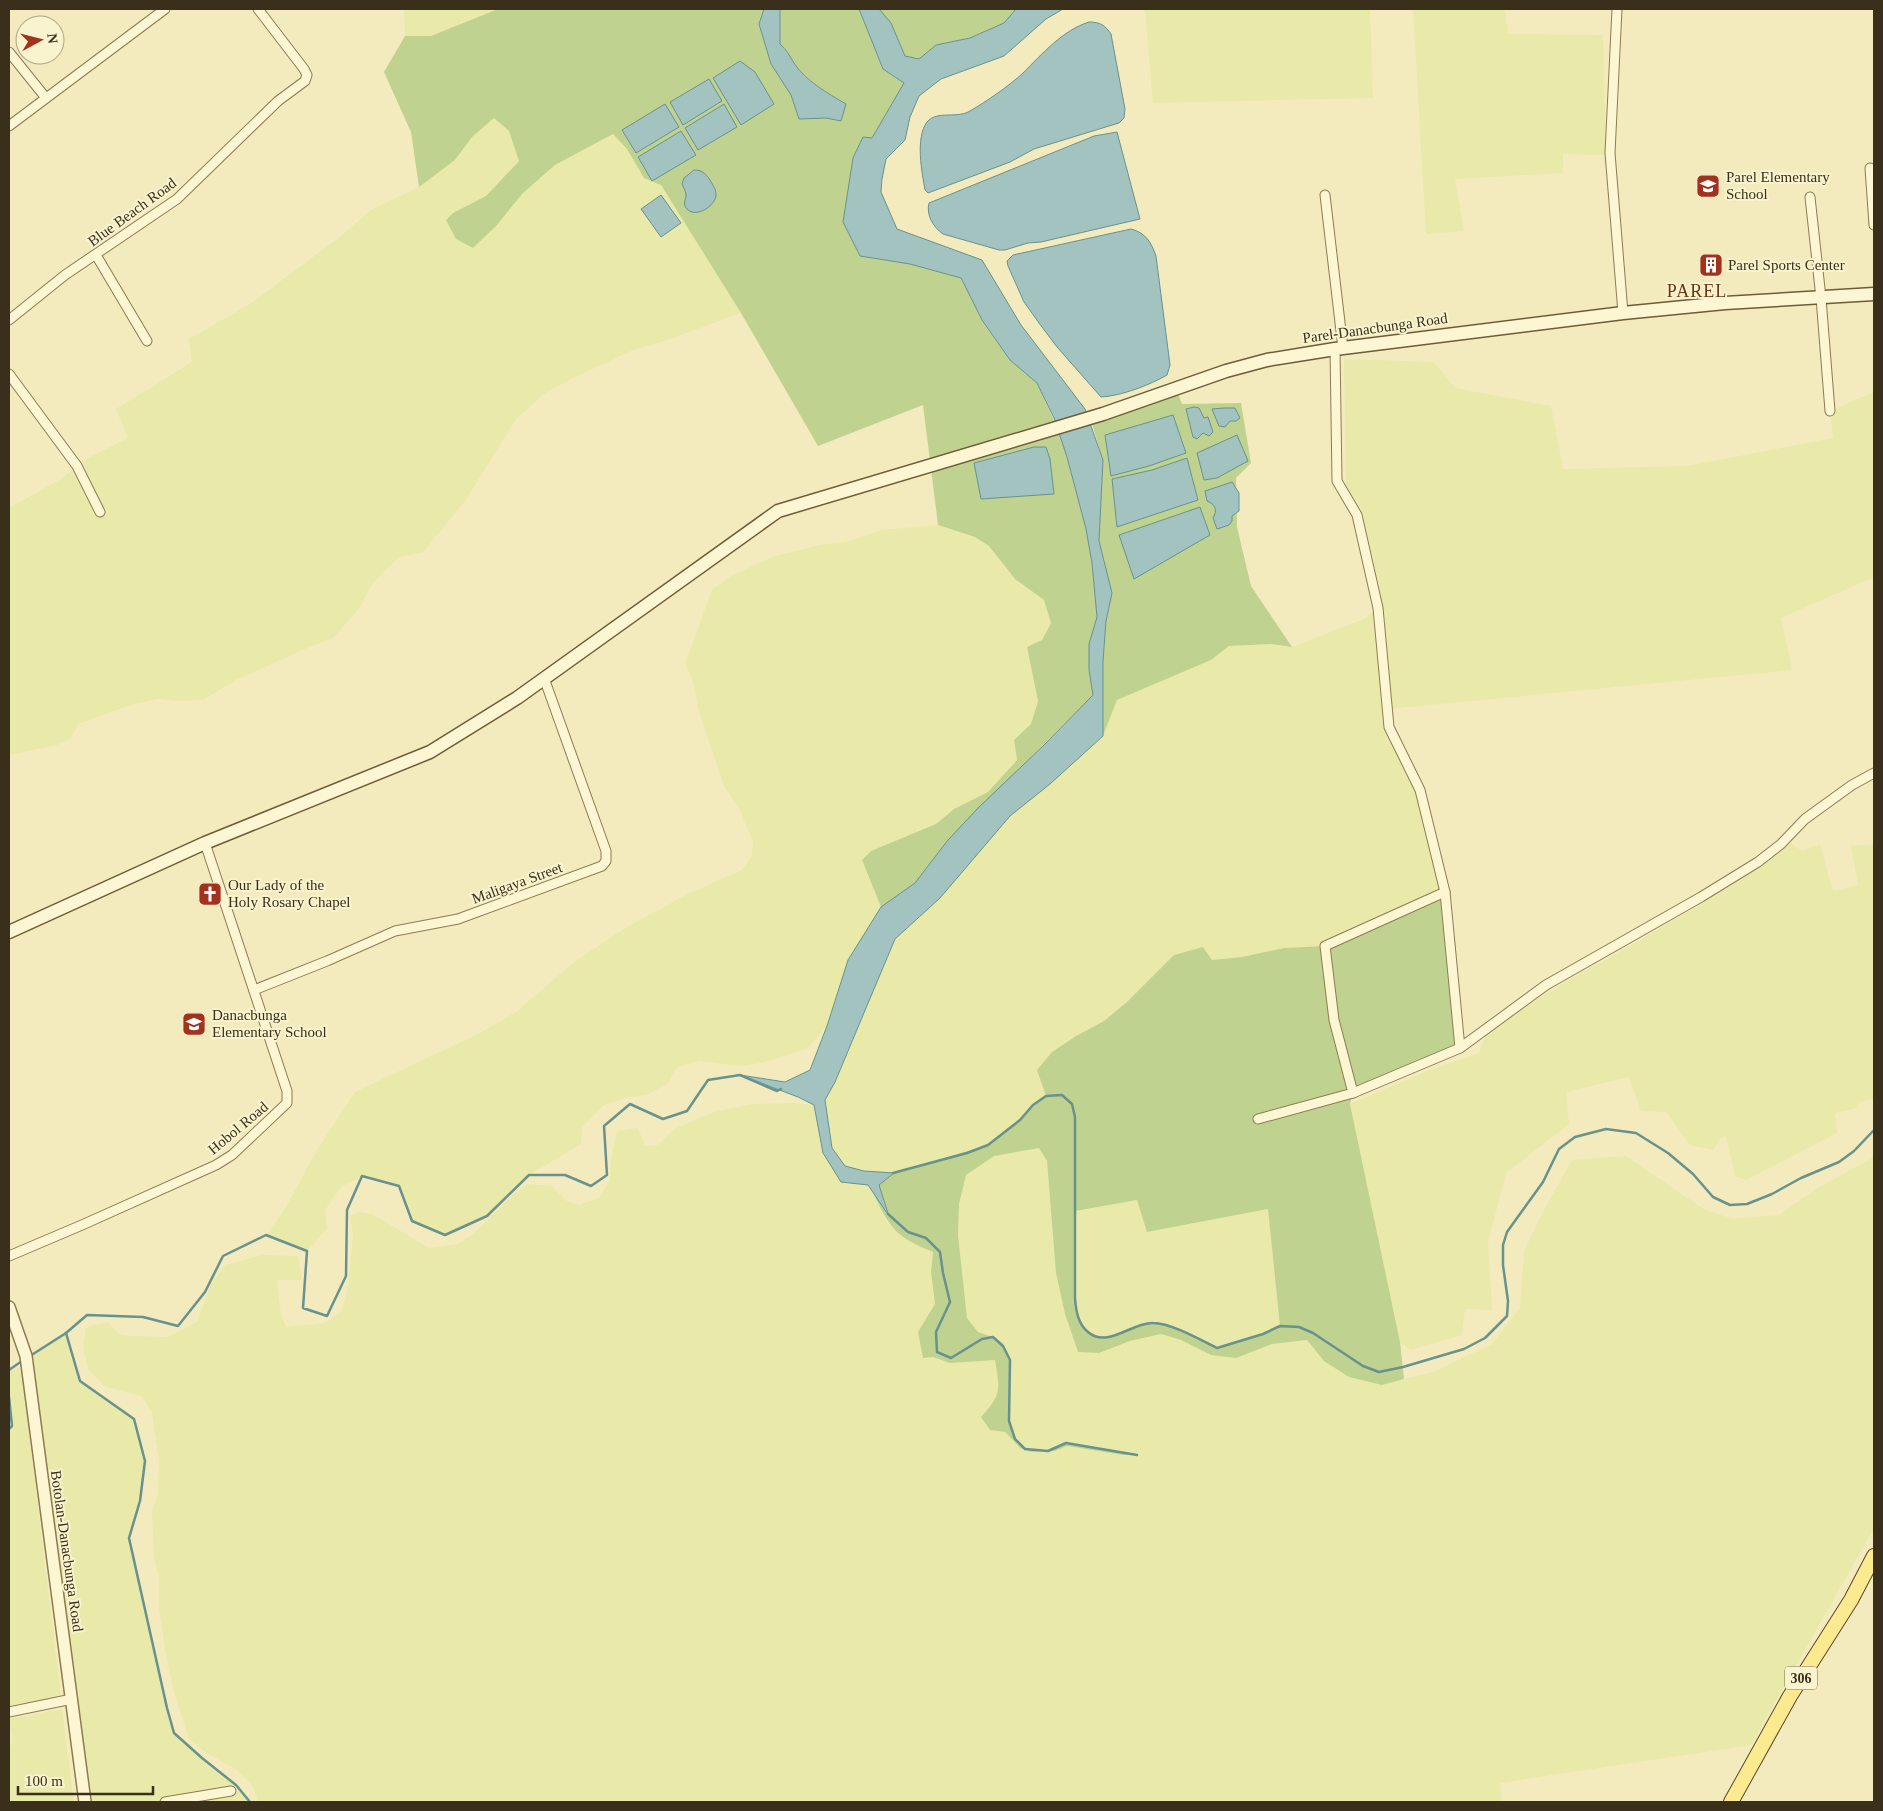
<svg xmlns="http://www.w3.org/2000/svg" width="1883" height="1811" font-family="Georgia,serif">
	<rect width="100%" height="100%" fill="#f3ebbd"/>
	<g fill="#e9e9aa" fill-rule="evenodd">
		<path d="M405,9H498L431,36H405L404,10Z"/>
		<path d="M1145,9H1370L1373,98L1153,103Z"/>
		<path d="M1413,9H1505L1508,34L1603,35L1606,155L1563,154V173L1455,179L1464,231L1426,234Z"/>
		<path d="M494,118L509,131L520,160L486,196L453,213L497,225L522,194L555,165L613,133L627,149L644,178L661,184L741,313L664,341L631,351L569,380L544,394L516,419L465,501L423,552L399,557L382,573L371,586L359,609L333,638L307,648L236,680L203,700L178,701L158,699L133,704L78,724L71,738L57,745L9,755V508L61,479L86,459L128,438L116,409L192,362L189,339L250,304L341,236L371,210L419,187L455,160L472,137Z"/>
		<path d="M1344,359L1434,362L1455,388L1551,406L1563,469L1687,466L1833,438L1830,411L1874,392V577L1781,618L1792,670L1388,709L1389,727L1420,790L1445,892L1325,946L1284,948L1242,957L1211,960L1203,947L1127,1002L1104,1021L1076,1036L1052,1052L1037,1070L1046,1096L1033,1105L1020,1120L988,1145L967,1153L894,1173L864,1171L845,1166L832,1148L825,1100L835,1082L895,939L940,898L1010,816L1050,784L1103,736L1117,700L1211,660L1229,646L1271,644L1292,647L1364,619L1378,608L1384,630L1380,588L1362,510L1346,485Z"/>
		<path d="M938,525L975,537L989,546L1015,579L1044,600L1051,622L1042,640L1027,647L1038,701L1031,724L1014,740L1017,759L988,792L954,809L936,824L900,839L862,860L881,907L848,960L827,1026L807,1049L761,1063L739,1066L700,1061L677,1067L668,1083L647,1095L625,1098L604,1105L582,1127L581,1144L529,1175L487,1216L445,1235L412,1221L399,1186L362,1176L341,1187L325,1210L327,1229L307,1251L266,1235L286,1207L317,1150L355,1092L478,1034L516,1012L574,962L625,928L686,895L742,870L752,856L753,842L739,808L724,786L699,712L693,681L685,664L712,590L731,576L772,557L820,545L850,541L881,530Z"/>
		<path d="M1791,843L1802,851L1820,844L1833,891L1858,885L1851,846L1874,844V1099L1860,1101L1858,1108L1835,1113L1837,1133L1746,1180L1735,1176L1726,1136L1721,1137L1713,1150L1690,1145L1666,1112L1641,1111L1629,1077L1566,1092L1569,1124L1506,1173L1488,1242L1492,1310L1465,1309L1462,1335L1410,1350L1400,1342L1350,1104L1429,1070L1479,1053L1486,1034L1560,985L1632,945L1734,884Z"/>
		<path d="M795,1103L814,1105L823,1153L841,1182L868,1184L886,1221L899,1235L914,1244L933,1252L931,1272L935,1304L933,1357L950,1363L995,1359L1000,1385L990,1430L1005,1432L1020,1448L1031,1452L1047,1451L1025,1449L1015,1439L1009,1421V1392L993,1337L978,1332L967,1318L961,1275L958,1235L959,1204L966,1174L994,1156L1039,1147L1047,1161L1056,1273L1065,1314L1078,1352L1099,1353L1130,1341L1161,1334L1236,1358L1272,1344L1307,1340L1324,1361L1381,1385L1433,1372L1492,1344L1520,1308L1524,1251L1540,1217L1572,1160L1626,1156L1705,1210L1733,1219L1779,1215L1816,1189L1874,1157V1528L1751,1745L1500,1783L1502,1802H258L253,1786L236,1769L208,1754L189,1739L173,1689L165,1649L159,1609V1578L154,1556L152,1512L158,1493L159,1462L152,1412L141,1396L106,1387L88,1369L83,1347L86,1327L108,1322L119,1334L131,1336L168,1337L197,1322L211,1284L225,1265L263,1255L298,1256L302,1280H277L281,1315L286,1327L325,1323L341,1312L347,1292L353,1237L350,1216L359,1212L372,1214L429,1248L458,1244L474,1233L511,1196L527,1184L552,1186L565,1200L579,1205L599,1198L610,1180L611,1161L617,1131L638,1128L645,1146L658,1145L674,1129L714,1112L752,1104ZM1066,1443L1133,1454L1123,1455L1077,1447L1067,1446L1055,1451L1048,1450Z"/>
		<path d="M1137,1200L1148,1232L1268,1209L1280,1326L1263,1334L1217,1348L1186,1333L1155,1323L1143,1324L1110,1337H1094L1083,1328L1076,1311L1075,1301V1211Z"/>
		<path d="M66,1333L80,1381L134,1419L145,1461L140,1501L129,1538L167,1708L175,1733L202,1758L236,1785L231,1791L165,1802H92L30,1356Z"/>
		<path d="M21,1367L61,1697L9,1705V1371Z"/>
		<path d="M62,1709L74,1802H9V1749L13,1741L9,1719Z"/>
		<path d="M240,1790L250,1802H192L231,1795Z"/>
	</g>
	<g fill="#c0d290" fill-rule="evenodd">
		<path d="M498,9H764L759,24L771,64L791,95L799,119L826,118L841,121L845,104C827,93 807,81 794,63C789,56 788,50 780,44L779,11L780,9H859L883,69L904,83L872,138L860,256L910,264L962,278L982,320L1010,360L1037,383L1057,427L1067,457L1086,529L1092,563L1097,617L1089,644V670L1093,695L948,840L915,883L881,907L862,860L871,851L936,824L954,809L988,792L1017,760L1014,740L1031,724L1038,701L1027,647L1042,640L1051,623L1044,600L1015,579L989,546L975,537L938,525L923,405L818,446L741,313L661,185L644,178L627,149L613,134L555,165L522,194L497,225L473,248L456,239L446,220L453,213L486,196L519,161L509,131L494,118L472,137L455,160L419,187L411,132L384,72L405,36H431Z"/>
		<path d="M879,9H1016L1004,23L970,38L936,45L919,59L905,56L891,24Z"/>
		<path d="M1176,388L1182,404L1241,403L1251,463L1236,478L1237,527L1251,586L1292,647L1271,644L1229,646L1211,660L1117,700L1103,736V661L1106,621L1112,593L1099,541L1103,460L1090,417Z"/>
		<path d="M1445,892L1460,1048L1353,1093L1350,1104L1400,1342L1404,1379L1382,1385L1349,1377L1324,1361L1307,1340L1272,1344L1236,1358L1211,1355L1181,1340L1161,1334L1130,1341L1099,1353L1078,1352L1065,1314L1056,1273L1047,1161L1039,1148L994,1156L966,1175L959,1204L958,1235L967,1318L978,1332L993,1337L1003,1346L1010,1360L1009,1421L1015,1439L1025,1449L1048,1451L1066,1443L1137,1455H1123L1067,1446L1055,1451L1031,1452L1020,1448L1005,1432L990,1430L981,1417C1002,1394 1000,1390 995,1360L950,1363L933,1357L923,1358L918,1332L935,1304L931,1272L933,1252C896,1237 890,1229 873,1193L889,1214L879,1185L894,1173L988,1145L1020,1120L1033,1105L1046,1096L1037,1070L1052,1052L1076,1036L1104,1021L1127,1002L1174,955L1203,947L1212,960L1242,957L1284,948L1325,946ZM1137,1200L1147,1232L1268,1209L1280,1326L1263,1334L1217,1348C1201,1340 1171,1323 1153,1323C1132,1322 1108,1349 1088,1332C1078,1324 1076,1311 1075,1298V1211Z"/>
	</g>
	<g fill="#a2c3bf" stroke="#68928e">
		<path d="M764,9H780V44C787,50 789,55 794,63C806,81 827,93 846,104L841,121L826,118L799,119L791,95L771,64L759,24Z"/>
		<path d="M859,9H879L891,23L905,56L919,59L936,45L970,38L1004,23L1016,9H1063L1046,19L1004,56L941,79L919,96L910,117L905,140L886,159L882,179L881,192L897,229L982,260L1021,325L1085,409L1103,460L1099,541L1112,593L1106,621L1103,661V736L1050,784L1010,816L940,898L895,939L835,1082L825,1100L832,1148L845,1166L864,1171L894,1173L879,1185L889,1216L868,1185L841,1182L823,1153L814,1105L798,1097L740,1075L785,1082L810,1070L827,1026L848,960L881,907L915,883L948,840L978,808L1044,745L1093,695L1089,670V644L1097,617L1092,563L1086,529L1067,457L1054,418L1037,383L1010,360L982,320L961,278L910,264L860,256L843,222L853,158L863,137L872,138L904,83L883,69Z"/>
		<path d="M1089,22C1100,22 1105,25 1111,34L1125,109L1124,118L1119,123L1109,126L1034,149L1010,162L928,193L925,190C922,173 915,138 927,122C937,110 957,119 970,111C987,101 1009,86 1023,73C1042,54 1063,30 1089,22Z"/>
		<path d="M740,61L755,72L774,104L741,125L713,78Z"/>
		<path d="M709,79L722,101L683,125L670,102Z"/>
		<path d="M665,104L679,127L636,153L622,130Z"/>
		<path d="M724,104L737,127L698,150L685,128Z"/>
		<path d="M681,131L696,155L652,181L638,157Z"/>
		<path d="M1117,132L1140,219L1041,242L1028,243L1005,250H999L943,234C933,227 926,215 929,203L1094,136Z"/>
		<path d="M694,170C702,170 705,173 710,180C712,184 716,189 716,194C717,205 696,219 687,209C682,204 686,200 686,195C686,191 683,187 682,184L684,178Z"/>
		<path d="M661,195L681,223L661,237L641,209Z"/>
		<path d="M1131,229C1146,233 1151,242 1156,256L1170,365L1167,375C1150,385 1121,396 1101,397L1057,347L1039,323L1024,302L1008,266L1007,261L1013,255Z"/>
		<path d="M1194,407L1199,408L1204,418L1208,417L1213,432L1209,436L1203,433L1197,439L1193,437L1186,409Z"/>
		<path d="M1224,408H1235L1240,418L1236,421H1230L1225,427L1219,426L1212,409Z"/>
		<path d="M1173,415L1186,453L1149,466L1111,476L1105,435Z"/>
		<path d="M1237,435L1248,461L1217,478L1204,480L1197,453Z"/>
		<path d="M1034,447H1046L1050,459L1054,494L981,499L974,463Z"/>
		<path d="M1187,458L1198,500L1117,527L1112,479L1152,470Z"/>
		<path d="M1232,482L1239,493V511L1232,516V521L1229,525L1217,529L1213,518C1218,510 1215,504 1207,501L1205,491Z"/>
		<path d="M1200,507L1210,535L1134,579L1119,535Z"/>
	</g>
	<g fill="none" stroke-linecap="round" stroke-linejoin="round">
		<g stroke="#68928e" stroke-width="2.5">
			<path d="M893,1173L967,1153L988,1145L1020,1120L1033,1105L1046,1096L1062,1095L1072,1104L1075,1117V1298C1076,1311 1078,1324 1088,1332C1108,1349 1132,1322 1153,1323C1171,1323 1201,1340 1217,1348L1263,1334L1280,1326L1299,1327L1313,1333L1363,1366L1379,1372L1403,1367L1464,1349L1485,1338L1507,1316L1508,1301L1503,1265V1245L1507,1232L1543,1182L1559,1149L1575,1137L1606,1129L1636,1133L1668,1153L1693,1174L1713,1197L1730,1205L1747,1204L1772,1194L1801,1178L1839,1162L1854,1151L1874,1130"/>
			<path d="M888,1214L908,1232L926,1238L940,1252L943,1273L950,1302L936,1332L937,1352L951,1358L982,1339L993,1337L1003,1346L1010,1360L1009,1421L1015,1439L1025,1449L1048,1451L1066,1443L1137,1455"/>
			<path d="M66,1333L80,1381L134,1419L145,1461L140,1501L129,1538L167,1708L174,1733L202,1758L236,1785L250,1802"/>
			<path d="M30,1356L66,1333L87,1315L143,1317L178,1326L205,1292L223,1256L266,1235L307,1251L303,1308L327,1316L346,1276L347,1210L362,1176L399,1186L412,1221L445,1235L487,1216L529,1175H565L591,1186L607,1175L604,1126L630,1104L663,1119L687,1111L708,1080L740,1075L777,1091L781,1089"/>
			<path d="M9,1370L22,1361"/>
			<path d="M9,1397L12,1426L9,1429"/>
		</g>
		<g stroke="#8d7b54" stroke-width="11">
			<g id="minor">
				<path d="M1617,9L1610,153L1623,313"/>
				<path d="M9,52L46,98"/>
				<path d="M9,126L165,9"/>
				<path d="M1870,168L1874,225"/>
				<path d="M1325,195L1343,348"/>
				<path d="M1810,197L1821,298L1830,411"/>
				<path d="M96,255L147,341"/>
				<path d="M9,320L65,275L177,199L278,101L305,81L307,75L304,69L258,9"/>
				<path d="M1335,349L1337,481L1357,515L1378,608L1389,727L1420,790L1445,892L1460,1048"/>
				<path d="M9,374L77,466L100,512"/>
				<path d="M1445,892L1325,946L1334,1020L1353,1093L1460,1048L1546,985L1701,897L1758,862L1781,844L1805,819L1852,785L1874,773"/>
				<path d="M254,990L327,961L395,931L458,919L602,866L606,861V851L544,678"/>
				<path d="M1258,1119L1353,1093"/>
				<path d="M9,1256L82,1225L216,1165L232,1155L287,1103V1091L205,843"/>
				<path d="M9,1712L72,1699"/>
				<path d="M165,1802L231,1791"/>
			</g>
		</g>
		<g stroke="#8d7b54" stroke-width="14">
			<path id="tertiary" d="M9,1307L26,1356L85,1802"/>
		</g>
		<g stroke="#6e5c38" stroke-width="15">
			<path id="secondary" d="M9,932L205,843L430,752L517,698L778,511L1103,414L1226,371L1267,360L1335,349L1623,313L1725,303L1874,294"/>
		</g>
		<g stroke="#5a4729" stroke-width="16">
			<path id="primary" d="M1731,1802L1790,1696L1851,1600L1874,1556"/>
		</g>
		<use href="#minor" stroke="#fcf6d2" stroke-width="9"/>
		<use href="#tertiary" stroke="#fcf6d2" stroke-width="11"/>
		<use href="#secondary" stroke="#fcf6d2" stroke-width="12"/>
		<use href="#primary" stroke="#fbea90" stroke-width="14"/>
	</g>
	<defs>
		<g id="school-square" transform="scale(1.25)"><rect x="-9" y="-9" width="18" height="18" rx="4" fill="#a2321e" stroke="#f9f3ce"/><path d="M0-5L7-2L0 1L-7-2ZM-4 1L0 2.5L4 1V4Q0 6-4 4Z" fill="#fff"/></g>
		<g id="building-square" transform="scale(1.25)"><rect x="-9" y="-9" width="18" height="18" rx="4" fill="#a2321e" stroke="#f9f3ce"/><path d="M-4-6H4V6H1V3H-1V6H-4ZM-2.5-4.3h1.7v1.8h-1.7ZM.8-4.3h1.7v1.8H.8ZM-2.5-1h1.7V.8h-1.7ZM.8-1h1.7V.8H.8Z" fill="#fff"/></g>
		<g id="church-square" transform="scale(1.25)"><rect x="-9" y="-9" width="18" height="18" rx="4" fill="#a2321e" stroke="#f9f3ce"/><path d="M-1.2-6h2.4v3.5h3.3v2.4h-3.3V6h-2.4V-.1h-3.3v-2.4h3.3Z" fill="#fff"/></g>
	</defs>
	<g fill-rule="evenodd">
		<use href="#school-square" x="1708" y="186"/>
		<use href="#building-square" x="1711" y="265"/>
		<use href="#church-square" x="210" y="894"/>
		<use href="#school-square" x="194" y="1024"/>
	</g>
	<g text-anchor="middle" stroke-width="4" stroke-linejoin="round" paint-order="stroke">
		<rect fill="#f9f3ce" stroke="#736a51" stroke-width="1" x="1785" y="1666.5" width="32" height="23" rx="4"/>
		<g font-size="14" font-weight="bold" fill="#3a2f1b">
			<text x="1801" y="1683">306</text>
		</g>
		<g font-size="15" fill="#3a2f1b" stroke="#f9f3ce" text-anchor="start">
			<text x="1726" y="182">Parel Elementary<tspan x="1726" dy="17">School</tspan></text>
			<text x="1728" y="270">Parel Sports Center</text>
			<text x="228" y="890">Our Lady of the<tspan x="228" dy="17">Holy Rosary Chapel</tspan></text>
			<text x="212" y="1020">Danacbunga<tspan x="212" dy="17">Elementary School</tspan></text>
		</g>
		<g font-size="15" fill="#3a2f1b" stroke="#f9f3ce">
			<text transform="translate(132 212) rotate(-36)" y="5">Blue Beach Road</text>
			<text transform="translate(1375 328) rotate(-8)" y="5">Parel-Danacbunga Road</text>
			<text transform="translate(517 883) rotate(-20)" y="5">Maligaya Street</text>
			<text transform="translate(238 1128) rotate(-40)" y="5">Hobol Road</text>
			<text transform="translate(67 1551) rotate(82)" y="5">Botolan-Danacbunga Road</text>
		</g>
		<g font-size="18" letter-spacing="1" fill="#6c3515" stroke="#f9f3ce">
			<text x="1697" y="297">PAREL</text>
		</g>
	</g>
	<rect width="1883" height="1811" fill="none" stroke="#3a2f1b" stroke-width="20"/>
	<g transform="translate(40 40) rotate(83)"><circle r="24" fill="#f9f3ce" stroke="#ada586"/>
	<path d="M0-4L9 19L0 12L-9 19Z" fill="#a2321e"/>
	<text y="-8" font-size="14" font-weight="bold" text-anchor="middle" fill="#3a2f1b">N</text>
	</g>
	<path d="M18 1786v8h135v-8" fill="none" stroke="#3a2f1b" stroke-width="2.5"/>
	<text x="25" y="1786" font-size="15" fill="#3a2f1b" stroke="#f9f3ce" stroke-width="4" paint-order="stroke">100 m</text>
</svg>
